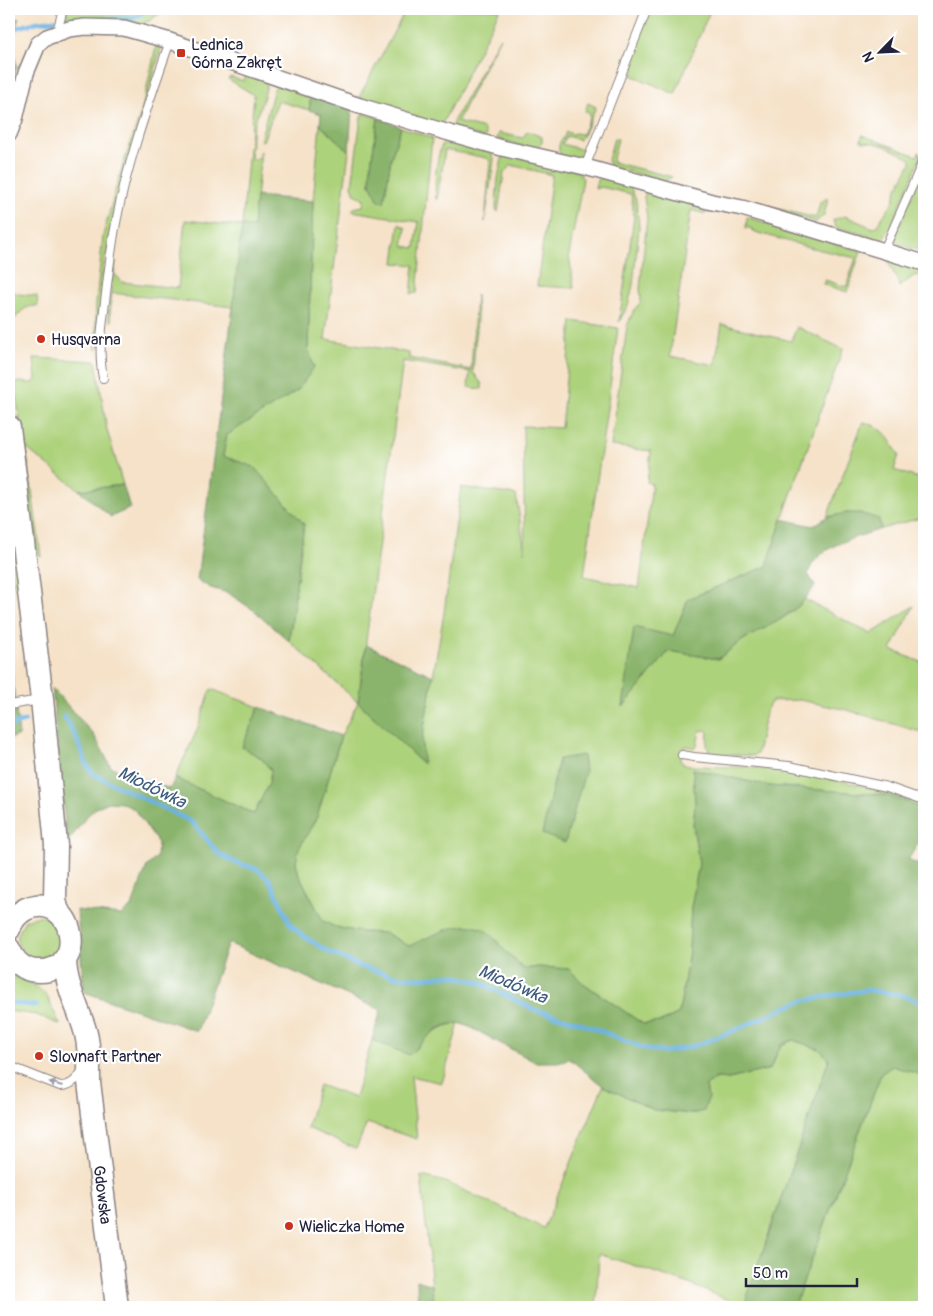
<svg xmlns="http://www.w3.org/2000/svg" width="933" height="1316" font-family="Pangolin,sans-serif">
	<rect width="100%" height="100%" fill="#fff"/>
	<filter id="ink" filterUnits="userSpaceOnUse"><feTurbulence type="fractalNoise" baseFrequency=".02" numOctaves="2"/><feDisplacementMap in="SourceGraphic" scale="10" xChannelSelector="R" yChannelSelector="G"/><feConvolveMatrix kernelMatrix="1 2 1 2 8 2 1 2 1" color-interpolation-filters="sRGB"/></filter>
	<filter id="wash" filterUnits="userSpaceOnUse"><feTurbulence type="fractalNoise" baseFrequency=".0096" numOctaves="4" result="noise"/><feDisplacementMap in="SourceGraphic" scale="20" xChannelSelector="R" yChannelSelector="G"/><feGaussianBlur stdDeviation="1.12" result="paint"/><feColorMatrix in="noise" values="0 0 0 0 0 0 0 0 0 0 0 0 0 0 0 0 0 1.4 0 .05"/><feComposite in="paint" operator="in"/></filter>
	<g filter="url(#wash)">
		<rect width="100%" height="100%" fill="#f5e2c8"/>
		<g fill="#add27c" stroke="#687a5c">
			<path d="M67,9L119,12L134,9H166L149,21L140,24H66Z"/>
			<path d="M395,9L404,13L406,9H500L441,126L359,97L403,15Z"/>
			<path d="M650,9H701L710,11L675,94L627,73Z"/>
			<path d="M500,37L457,122L484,129L486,135L484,138L452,127L454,120Z"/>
			<path d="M157,43H161V49L114,213L104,265L96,349V303L103,236L119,177L141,113Z"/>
			<path d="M246,74L267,81C266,97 257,112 253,127C251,135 252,149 251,159L256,160L261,151L253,228L242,227L233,307L112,293L110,315L112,321H110L108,314L114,263L116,261L114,273L122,282L178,288L185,220L242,226L254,95L228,79L230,77L244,81Z"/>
			<path d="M277,85L311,96L309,110L278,101L263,141L261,140V137L274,89Z"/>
			<path d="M588,103L596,107L582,137L579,140L567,136L562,144L583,150L584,148L588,149L584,159L581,160L560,155C556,141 563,142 566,132L573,134L574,133L582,134L590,117L588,115L589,113L585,111Z"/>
			<path d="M363,113L378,118L371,165L370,184L384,201L391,158L401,127L432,138L417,293L411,294L414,265L394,263L399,224L406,228L403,246L415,248L419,222L352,211L354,208L363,206L364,199L355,194L352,186L361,117Z"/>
			<path d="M320,125L349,151L325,339L404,352L409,353V358L471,370L476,295L477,317L473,372L482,384V389L468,387L470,372L403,361L358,702L422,763V739L444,613L461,487L516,495L525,552L523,426L561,428L572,321L618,328L584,576L639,588L652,484L647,482L651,451L611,446L627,326L634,310L640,303L641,298L640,289L647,218L644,197L646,191L703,205L706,214L691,210L670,356L715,365L722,324L791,341L797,327L843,349L782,519L767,566L688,599L673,636L623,706L669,651L718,659C726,653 734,646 743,640C763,627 790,619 804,599L871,634L914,606L891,650L924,663V733L847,710L800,700L772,701L766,710L757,754L752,756L713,753L709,751L707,746L708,732L706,730L700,731L697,745L695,748L686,746L683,748L680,760L682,763L693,766C718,767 744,766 770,769C822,774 874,788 924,803V809L886,795L769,786L693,769L695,804L693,825L699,864L691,908L689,951L679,1013L661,1022L643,1024L583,983L569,969L538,967L525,969L505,951L447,930L409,946L386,933L361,932L335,927L323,921L299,875L296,863L298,850L317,817L341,736L358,702L289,641L304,524L223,457L226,435L298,390L314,367L308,349L313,201Z"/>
			<path d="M527,131L542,137V143L535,149L497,139L499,133L523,138Z"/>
			<path d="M862,135L917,156L919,152L921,157L891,226L882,240L835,227L833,220L845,216L873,228L876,227L894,200L897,189L911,163V160L909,158C899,153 889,147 878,144C872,142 867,143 861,141Z"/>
			<path d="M614,138L618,139L612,162L672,177L665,181L610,167L608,160Z"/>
			<path d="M446,139L491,151L494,159L485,222L490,161L487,158L445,150L437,200L436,199C434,185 436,149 446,139Z"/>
			<path d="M504,154L578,171L583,179L569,255L574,288L537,286L552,175L511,165L504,173L498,212L496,210C497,191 497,172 504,154Z"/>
			<path d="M924,168V252L899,244L895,240L897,231Z"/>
			<path d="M600,177L629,184L636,200L639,227L633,285L628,305L619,322L634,217L631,194L601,187L595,189L597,180Z"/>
			<path d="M827,198L828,199L824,215L816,222L763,209V202L766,206L816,218L820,203Z"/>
			<path d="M747,217L861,251L847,292L823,284L825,280L846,287L856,258L808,247L752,231L751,228H746Z"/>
			<path d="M888,256L924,266V278L915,275L899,287C898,275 887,267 888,256Z"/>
			<path d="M9,289L18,294L37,296L38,306C22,305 19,315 10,325Z"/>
			<path d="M34,358L96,361L107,430L123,485L79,490L26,448L41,557L36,551L15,385L17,382L33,383L36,379Z"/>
			<path d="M863,422C886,428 887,436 899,455L894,470L924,480V517L881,529L879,519L847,513L827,517Z"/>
			<path d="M9,502L19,583L9,584Z"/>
			<path d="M211,689L259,707L242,747L261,758L271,770L269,783L254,814L175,778L197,730Z"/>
			<path d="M42,915L58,924L60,950L46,961L28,959C14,940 14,941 25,920Z"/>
			<path d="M10,975L31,983L46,994L60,1025L37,1015L9,1011V976Z"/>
			<path d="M459,1023L442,1083L411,1076L417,1139L367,1123L356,1149L307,1128L319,1085L355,1098L372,1040L409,1054C426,1038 434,1027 459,1023Z"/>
			<path d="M793,1040L819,1049L829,1059L744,1306L684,1282L599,1254L596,1307H434L421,1176L446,1182L544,1228L603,1086L654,1110L692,1114L708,1099L706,1086L716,1078L729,1079L770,1069L781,1045Z"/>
			<path d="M892,1066L919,1074H924V1304L923,1307H794L881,1074Z"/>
		</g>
		<g fill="#8ab46c" stroke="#566b54">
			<path d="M19,18L13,35L14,55L17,66L9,98V19Z"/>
			<path d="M311,96L352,109L349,151L320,125L321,114L309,110Z"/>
			<path d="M378,118L401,127L391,158L384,202L379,201L370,184L371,165Z"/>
			<path d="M256,196L313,201L308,349L314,367L298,390L227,435L223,456L254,467L304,524L289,641L255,611L228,593L211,588L197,580L233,307L242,226L253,227Z"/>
			<path d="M123,485L130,508L111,517L79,490Z"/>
			<path d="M847,513H860L879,519L881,529C856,538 816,545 808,574L815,586L799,606L778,621L743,640L718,659L669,651L623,707L634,627L673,636L688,599L767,566L782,519L813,526L827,517Z"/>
			<path d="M366,645L433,676L422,739L423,764L358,702Z"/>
			<path d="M9,652L19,735L9,739Z"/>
			<path d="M52,688L94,735L111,767L170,789L175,778L254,814L269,783L271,770L261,758L242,747L259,707L341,736L317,817L298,850L296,863L299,875L323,921L335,927L361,932L386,933L409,946C431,937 464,916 486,931C493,935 499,944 505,951C511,957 518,963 525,969L538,967L569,969L583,983L643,1024L661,1022L679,1013L689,951L691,908L699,864L693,825L695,804L693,769L769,786L886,795L924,809V834L908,860L924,867V1074H919L892,1066L881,1074L794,1307H745L744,1306L829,1059L819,1049L793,1040L781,1045L770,1069L729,1079L716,1078L706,1086L708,1099L704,1111L692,1114L654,1110L603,1086L570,1059L557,1062H535L472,1028L459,1023L446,1025L435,1030L409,1055L372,1040L381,1010L228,943L197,1031L84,992L77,910L121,915L132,906L147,866L157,857L158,843L134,809L122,803L109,802L97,807L87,816L67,843Z"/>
			<path d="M583,755L585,772L565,843L542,834L559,759Z"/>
			<path d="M417,1280L432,1285L434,1307H418Z"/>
		</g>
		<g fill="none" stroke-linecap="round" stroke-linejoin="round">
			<g stroke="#6bb3e3" stroke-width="4.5">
				<path d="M379,9L391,16"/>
				<path d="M65,19H131L151,9"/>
				<path d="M9,30L37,22L55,20"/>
				<path d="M64,716L75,735L87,765L93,774L192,822L219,854L237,863L257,869L270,880L290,924L302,935L327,951L362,967L397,977L423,978L451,975L479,982L535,1010L578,1022L646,1049L666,1052L694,1046L728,1033L798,1002L833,995L868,990L901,995L924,1003"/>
				<path d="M9,726L25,721"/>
				<path d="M9,1003L37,1006"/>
			</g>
		</g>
	</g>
	<g filter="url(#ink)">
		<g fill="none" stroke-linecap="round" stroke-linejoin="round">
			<g stroke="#8c8282" stroke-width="10">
				<g id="lane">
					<path d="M57,32L63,9"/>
					<path d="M585,167L647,9"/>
					<path d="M884,250L924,159"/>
					<path d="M103,378C98,353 102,327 105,302C108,276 111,249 116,223C127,163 150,99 170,41"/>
					<path d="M9,705L40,700"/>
					<path d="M682,755L694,757L789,766L887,787L924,800"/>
					<path d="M9,1066L60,1086C71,1086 77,1080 82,1071"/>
				</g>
			</g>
			<g stroke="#8c8282" stroke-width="18">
				<path id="street" d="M9,134L15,119L26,73L38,44L47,37L69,29L85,27L124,28L170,41L360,106L439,130L502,148L585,167L712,202L742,208L924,263"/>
			</g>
			<g stroke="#8c8282" stroke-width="25">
				<g id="secondary">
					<path d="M9,427L42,699L56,845L55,900L58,912"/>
					<path d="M9,929C12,920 18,913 26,909C74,888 91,973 38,971C24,971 14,961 9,949"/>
					<path id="s1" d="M65,959C65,983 77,1005 84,1027C90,1044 89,1065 89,1082L117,1307"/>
				</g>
			</g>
			<use href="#lane" stroke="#fff" stroke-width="8"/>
			<use href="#street" stroke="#fff" stroke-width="15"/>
			<use href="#secondary" stroke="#fff" stroke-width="22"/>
		</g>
		<defs><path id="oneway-solid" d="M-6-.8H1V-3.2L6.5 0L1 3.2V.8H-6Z" transform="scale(1.25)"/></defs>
		<use fill="#9c9ca7" href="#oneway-solid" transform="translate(56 1084) rotate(-162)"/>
	</g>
	<g fill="#c8321e" stroke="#fff" stroke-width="2">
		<rect x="176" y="48" width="10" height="10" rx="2.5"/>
		<circle cx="41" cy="339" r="5"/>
		<circle cx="39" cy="1056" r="5"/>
		<circle cx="289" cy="1226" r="5"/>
	</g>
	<g text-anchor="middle" stroke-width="4.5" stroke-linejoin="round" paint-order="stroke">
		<g font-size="16" fill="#22223b" stroke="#fff" text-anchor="start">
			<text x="191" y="50">Lednica<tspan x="191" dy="18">Górna Zakręt</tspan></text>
			<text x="51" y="345">Husqvarna</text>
			<text x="49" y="1062">Slovnaft Partner</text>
			<text x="299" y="1232">Wieliczka Home</text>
		</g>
		<g font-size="16" fill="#22223b" stroke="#fff">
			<text dy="6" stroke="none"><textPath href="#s1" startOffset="240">Gdowska</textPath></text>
		</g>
		<g font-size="18" font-style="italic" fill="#3f5c7e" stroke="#fff">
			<text transform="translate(152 787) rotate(26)" y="6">Miodówka</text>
			<text transform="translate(513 984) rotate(23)" y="6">Miodówka</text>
		</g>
	</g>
	<rect width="933" height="1316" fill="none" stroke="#fff" stroke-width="30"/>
	<g transform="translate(880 52) rotate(246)" stroke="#ffffff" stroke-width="4" paint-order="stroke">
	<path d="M0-4L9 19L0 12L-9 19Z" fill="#22223b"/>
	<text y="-8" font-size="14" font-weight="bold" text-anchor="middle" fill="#22223b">N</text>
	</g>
	<path d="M746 1278v8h111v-8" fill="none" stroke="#22223b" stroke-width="2.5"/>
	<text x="753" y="1278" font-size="15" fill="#22223b" stroke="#ffffff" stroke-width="4" paint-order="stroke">50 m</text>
</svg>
